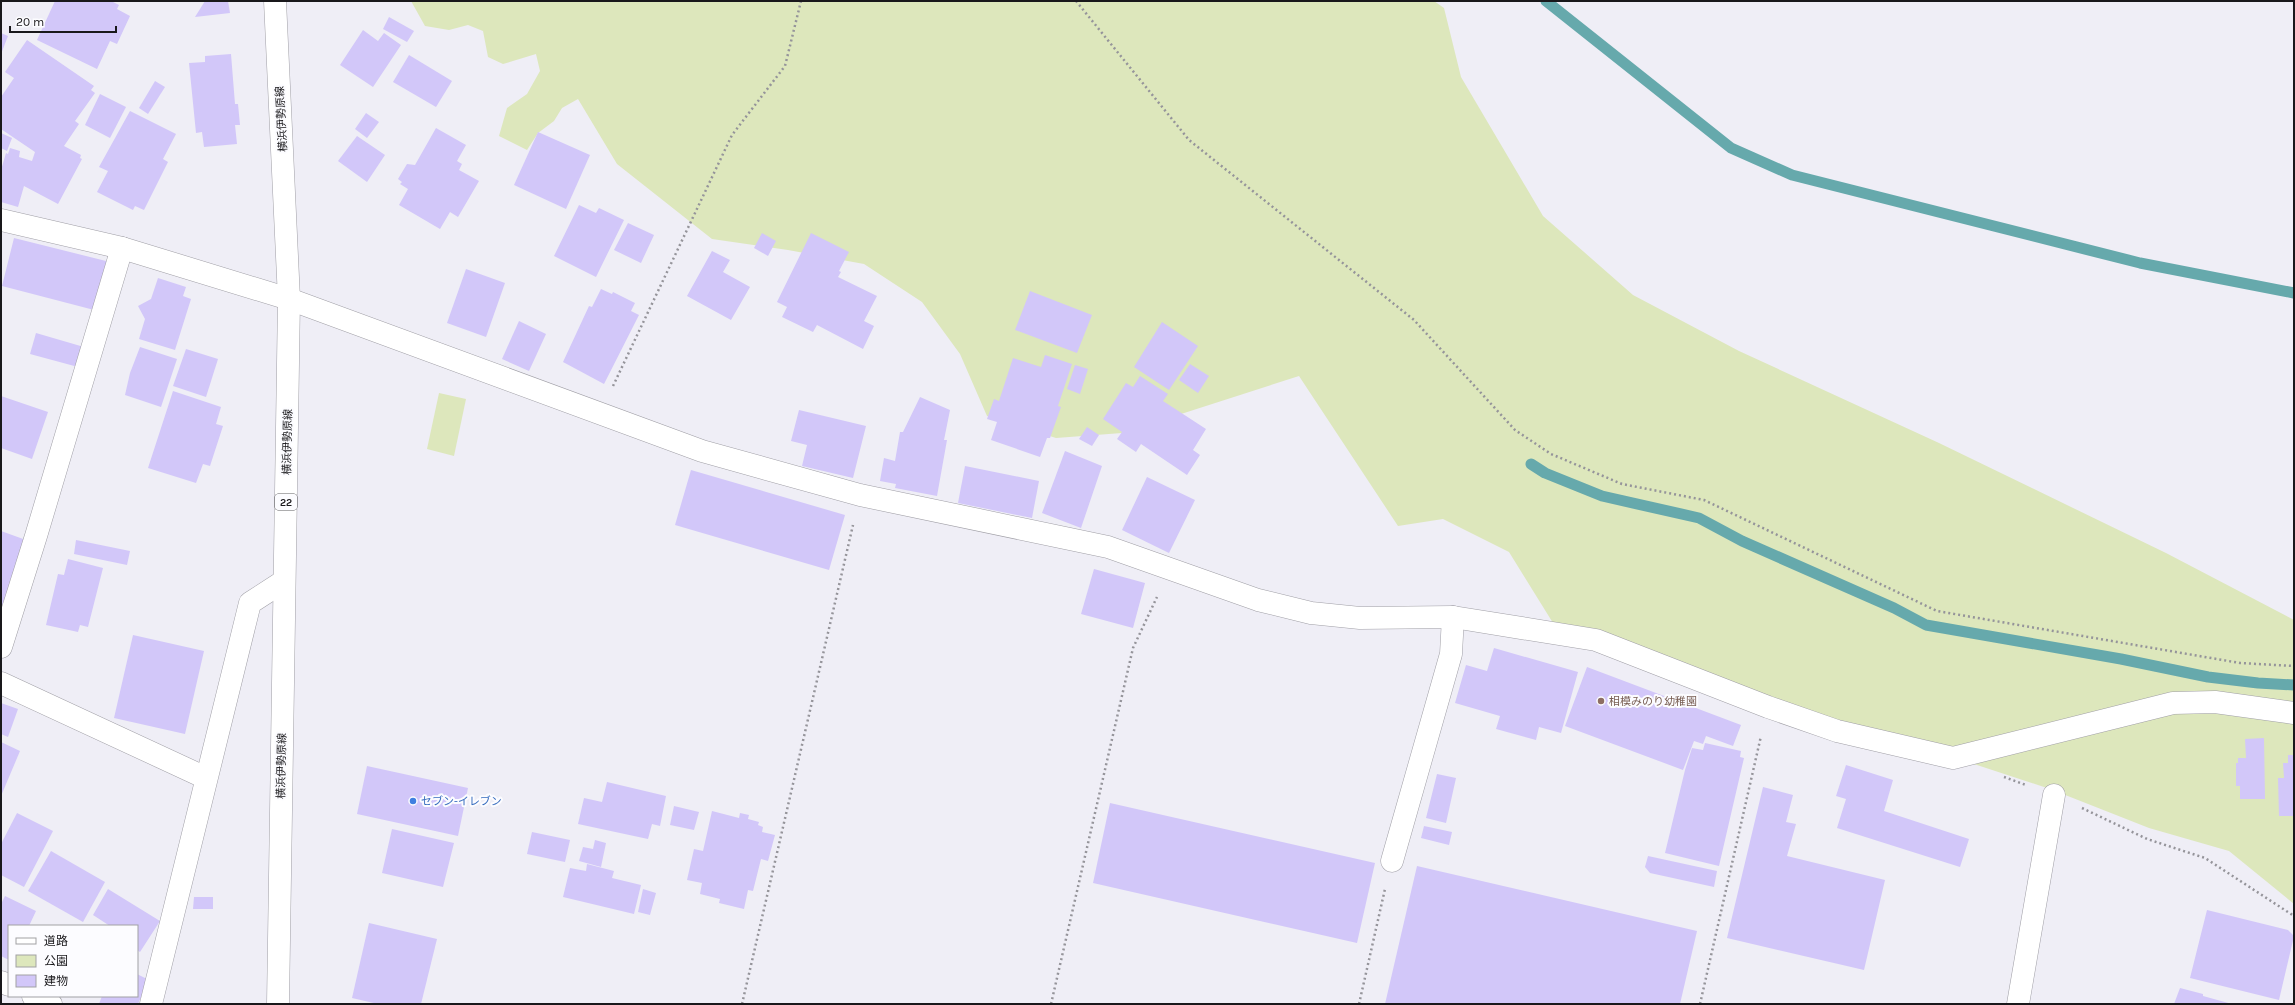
<svg xmlns="http://www.w3.org/2000/svg" width="2295" height="1005" font-family="Karla,'Noto Sans JP',sans-serif">
	<rect width="100%" height="100%" fill="#efeef6"/>
	<g fill="#dde7bc">
		<path d="M411,1H1434L1444,8L1461,77L1543,216L1633,295L1739,351L1939,443L2166,553L2294,620V904L2229,851L2149,828L2050,789L1907,742L1800,712L1553,623L1509,552L1443,519L1398,526L1299,376L1122,433L1056,438L987,416L960,354L922,302L864,264L788,250L712,239L617,164L578,99L562,108L554,121L538,133L527,150L499,136L507,108L527,94L540,71L536,54L503,64L488,57L483,31L468,25L449,30L425,26Z"/>
		<path d="M439,393L466,399L454,456L427,449Z"/>
	</g>
	<g fill="none" stroke-linecap="round" stroke-linejoin="round">
		<g stroke="#66a9ac" stroke-width="11">
			<path d="M1546,1L1731,148L1792,175L2140,263L2294,293"/>
			<path d="M1531,464L1545,473L1602,496L1699,518L1742,541L1894,608L1926,625L2121,659L2208,677L2258,683L2294,685"/>
		</g>
	</g>
	<g fill="#d2c7f9">
		<path d="M55,1H111L119,5L117,9L130,16L117,44L110,41L97,69L37,40Z"/>
		<path d="M205,1H228L230,13L195,17Z"/>
		<path d="M389,17L414,31L407,42L383,29Z"/>
		<path d="M363,30L378,41L384,33L401,45L373,87L340,65Z"/>
		<path d="M1,33L8,36L1,54Z"/>
		<path d="M27,40L94,86L91,90L95,93L75,121L79,124L64,146L81,155L80,158L82,159L58,204L24,186L18,207L1,202V170L6,153L8,154L10,148L20,151L19,157L32,161L35,152L1,129V97L14,78L5,72Z"/>
		<path d="M231,54L235,104H238L240,125H235L237,144L204,147L202,132L196,133L189,63L205,62V56Z"/>
		<path d="M409,55L452,81L436,107L393,82Z"/>
		<path d="M155,81L165,87L148,114L139,108Z"/>
		<path d="M100,94L126,107L110,138L85,125Z"/>
		<path d="M130,111L176,134L163,159L168,162L144,210L135,206L133,210L97,192L108,171L99,167Z"/>
		<path d="M366,113L379,122L367,138L355,129Z"/>
		<path d="M436,128L466,145L457,161L462,164L459,170L479,181L458,217L450,212L440,229L399,205L408,189L400,184L402,182L398,179L407,164L415,165Z"/>
		<path d="M538,132L590,155L566,209L514,185Z"/>
		<path d="M1,133L12,138L7,151L1,148Z"/>
		<path d="M357,136L385,155L367,182L338,161Z"/>
		<path d="M579,205L596,213L599,208L624,220L596,277L554,256Z"/>
		<path d="M628,223L654,235L641,263L614,250Z"/>
		<path d="M762,233L776,241L768,256L754,248Z"/>
		<path d="M811,233L849,252L839,271L841,272L838,277L877,296L864,321L874,326L863,349L817,325L813,332L782,317L787,307L777,302Z"/>
		<path d="M14,238L110,262L98,311L2,286Z"/>
		<path d="M712,251L730,260L723,272L750,287L731,320L687,296Z"/>
		<path d="M466,269L505,283L486,337L447,323Z"/>
		<path d="M158,278L186,287L183,296L191,299L175,350L139,339L145,319L138,306L151,299Z"/>
		<path d="M601,289L612,294L613,292L635,303L631,311L639,315L604,384L563,362L589,306L592,307Z"/>
		<path d="M1030,291L1092,315L1077,353L1015,330Z"/>
		<path d="M519,321L546,334L529,371L502,359Z"/>
		<path d="M1162,322L1198,346L1169,390L1134,367Z"/>
		<path d="M36,333L84,347L78,367L30,354Z"/>
		<path d="M140,347L177,359L161,407L125,395L130,373Z"/>
		<path d="M186,349L218,359L206,397L173,386Z"/>
		<path d="M1045,355L1072,364L1058,406L1061,407L1050,438H1047L1040,457L991,440L997,422L987,419L994,399L999,401L1013,358L1041,367Z"/>
		<path d="M1190,364L1209,376L1198,393L1179,380Z"/>
		<path d="M1075,365L1088,369L1080,394L1067,389Z"/>
		<path d="M1140,376L1168,394L1163,401L1206,429L1193,450L1200,455L1187,475L1141,444L1136,452L1117,439L1122,432L1103,419L1126,383L1133,387Z"/>
		<path d="M173,391L221,407L216,424L223,426L210,466L203,464L196,483L148,468Z"/>
		<path d="M1,396L48,412L32,459L1,448Z"/>
		<path d="M920,397L950,410L944,440H947L937,496L895,488L896,484L880,481L884,458L895,461L900,432H903Z"/>
		<path d="M799,410L866,426L853,478L802,466L807,445L791,441Z"/>
		<path d="M1087,427L1099,435L1092,446L1079,439Z"/>
		<path d="M1065,451L1102,466L1081,528L1042,513Z"/>
		<path d="M965,466L1039,481L1032,518L958,503Z"/>
		<path d="M691,470L845,515L829,570L675,525Z"/>
		<path d="M1147,477L1195,500L1169,553L1122,530Z"/>
		<path d="M1,531L26,540L1,611Z"/>
		<path d="M76,540L130,551L127,565L74,554Z"/>
		<path d="M68,559L103,568L88,627L80,625L78,632L46,625L58,574L64,575Z"/>
		<path d="M1094,569L1145,583L1133,628L1081,614Z"/>
		<path d="M133,635L204,651L185,734L114,718Z"/>
		<path d="M1494,648L1578,672L1561,733L1539,727L1536,740L1496,729L1500,716L1455,703L1466,665L1487,671Z"/>
		<path d="M1587,667L1741,725L1733,746L1706,736L1703,744L1694,741L1683,770L1565,726Z"/>
		<path d="M1,703L18,709L8,737L1,734Z"/>
		<path d="M2264,738L2265,799H2240V786H2236V763H2238V758H2246L2245,739Z"/>
		<path d="M1,742L20,751L1,796Z"/>
		<path d="M1705,743L1741,751L1740,757L1744,758L1719,866L1665,853L1685,770L1692,748L1703,750Z"/>
		<path d="M2288,755H2294V816H2279L2278,778H2284L2283,763H2288Z"/>
		<path d="M1846,765L1893,780L1884,811L1969,839L1960,867L1837,828L1846,799L1836,796Z"/>
		<path d="M367,766L468,788L458,836L357,814Z"/>
		<path d="M1437,774L1456,778L1446,823L1426,818Z"/>
		<path d="M607,782L666,796L660,826L652,824L648,839L578,824L584,798L602,802Z"/>
		<path d="M1763,787L1793,795L1786,822L1796,824L1787,856L1885,880L1864,970L1727,938Z"/>
		<path d="M1110,803L1375,863L1357,943L1093,883Z"/>
		<path d="M674,806L699,812L694,830L670,825Z"/>
		<path d="M712,811L739,818L740,813L749,815L748,819L759,822L758,825L763,827L762,832L775,835L768,861L761,859L753,891L748,890L744,909L719,903L720,899L700,894L702,883L687,880L694,849L703,851Z"/>
		<path d="M17,813L53,831L24,887L1,875V844Z"/>
		<path d="M1424,826L1452,832L1449,845L1421,838Z"/>
		<path d="M392,829L454,843L443,887L382,873Z"/>
		<path d="M532,832L570,840L565,862L527,854Z"/>
		<path d="M595,840L606,843L601,867L579,861L583,847L593,849Z"/>
		<path d="M51,851L105,882L83,922L28,891Z"/>
		<path d="M1648,856L1717,871L1714,887L1650,873L1645,867Z"/>
		<path d="M587,864L614,871L612,878L641,885L634,914L563,897L570,868L586,871Z"/>
		<path d="M1417,866L1697,931L1680,1004H1385Z"/>
		<path d="M108,889L160,921L140,952L137,950V926H110L93,915Z"/>
		<path d="M643,889L656,893L650,915L638,912Z"/>
		<path d="M5,896L36,911L29,926H9V960L1,956V904Z"/>
		<path d="M194,897H213V909H193Z"/>
		<path d="M2207,910L2288,930L2294,936L2279,1000L2190,978Z"/>
		<path d="M369,923L437,939L421,1004H378L352,998Z"/>
		<path d="M137,974L149,980L138,1004H99L102,996H137Z"/>
		<path d="M2180,988L2203,994V996L2232,1004H2174Z"/>
	</g>
	<g fill="none" stroke-linecap="round" stroke-linejoin="round">
		<g stroke="#a09fa6" stroke-width="23">
			<g id="street">
				<path d="M1,220L122,248L289,299L702,451L860,495L1108,547L1258,600L1311,613L1360,618L1453,617L1596,640L1768,707L1837,731L1953,758L2173,703L2215,702L2294,713"/>
				<path d="M1,647L36,536L122,248"/>
				<path d="M1,683L206,778"/>
				<path d="M1392,861L1451,654L1453,617"/>
				<path d="M1,982L9,985"/>
				<path d="M33,996L51,1004"/>
				<path d="M151,1004L250,603L284,581"/>
				<path d="M2018,1004L2054,795"/>
			</g>
		</g>
		<g stroke="#a09fa6" stroke-width="23">
			<path id="primary" d="M275,1L289,299L278,1004"/>
		</g>
		<g stroke="#95949a" stroke-width="2.5" stroke-dasharray="2 3" stroke-linecap="butt">
			<path d="M1076,1L1189,140L1414,320L1515,430L1551,454L1622,484L1704,500L1937,611L2240,663L2294,666"/>
			<path d="M613,386L732,135L785,66L801,1"/>
			<path d="M2004,777L2026,785"/>
			<path d="M2082,808L2147,839L2205,858L2294,916"/>
			<path d="M742,1004L853,525"/>
			<path d="M1051,1004L1133,648L1157,597"/>
			<path d="M1359,1004L1385,889"/>
			<path d="M1700,1004L1761,736"/>
		</g>
		<use href="#street" stroke="#fff" stroke-width="22"/>
		<use href="#primary" stroke="#fff" stroke-width="22"/>
	</g>
	<circle fill="#8d6e63" stroke="#fcfcff" stroke-width="1.5" cx="1601" cy="701" r="4"/>
	<circle fill="#3f7fe0" stroke="#fcfcff" stroke-width="1.5" cx="413" cy="801" r="4"/>
	<g text-anchor="middle" stroke-width="4" stroke-linejoin="round" paint-order="stroke">
		<rect fill="#fcfcff" stroke="#5d5c5f" stroke-width="1" x="275" y="494" width="22" height="16" rx="3"/>
		<g font-size="10" font-weight="bold" fill="#19181b">
			<text x="286" y="506">22</text>
		</g>
		<g font-size="11" fill="#19181b" stroke="#fcfcff">
			<text transform="translate(281 119) rotate(-93)" y="4">横浜伊勢原線</text>
			<text transform="translate(287 442) rotate(-89)" y="4">横浜伊勢原線</text>
			<text transform="translate(281 766) rotate(-89)" y="4">横浜伊勢原線</text>
		</g>
		<g font-size="11" fill="#785e54" stroke="#fcfcff" text-anchor="start">
			<text x="1609" y="705">相模みのり幼稚園</text>
		</g>
		<g font-size="11" fill="#366cbe" stroke="#fcfcff" text-anchor="start">
			<text x="421" y="805">セブン-イレブン</text>
		</g>
	</g>
	<rect width="2295" height="1005" fill="none" stroke="#19181b" stroke-width="4"/>
	<rect x="8" y="925" width="130" height="72" fill="#fcfcff" stroke="#a1a1a4"/>
	<rect x="16" y="938" width="20" height="6" fill="#ffffff" stroke="#a1a1a4"/>
	<text x="44" y="945" font-size="12" fill="#19181b">道路</text>
	<rect x="16" y="955" width="20" height="12" fill="#dde7bc" stroke="#a1a1a4"/>
	<text x="44" y="965" font-size="12" fill="#19181b">公園</text>
	<rect x="16" y="975" width="20" height="12" fill="#d2c7f9" stroke="#a1a1a4"/>
	<text x="44" y="985" font-size="12" fill="#19181b">建物</text>
	<path d="M10 26v6h106v-6" fill="none" stroke="#19181b" stroke-width="2"/>
	<text x="16" y="26" font-size="12" fill="#19181b" stroke="#fcfcff" stroke-width="3" paint-order="stroke">20 m</text>
</svg>
